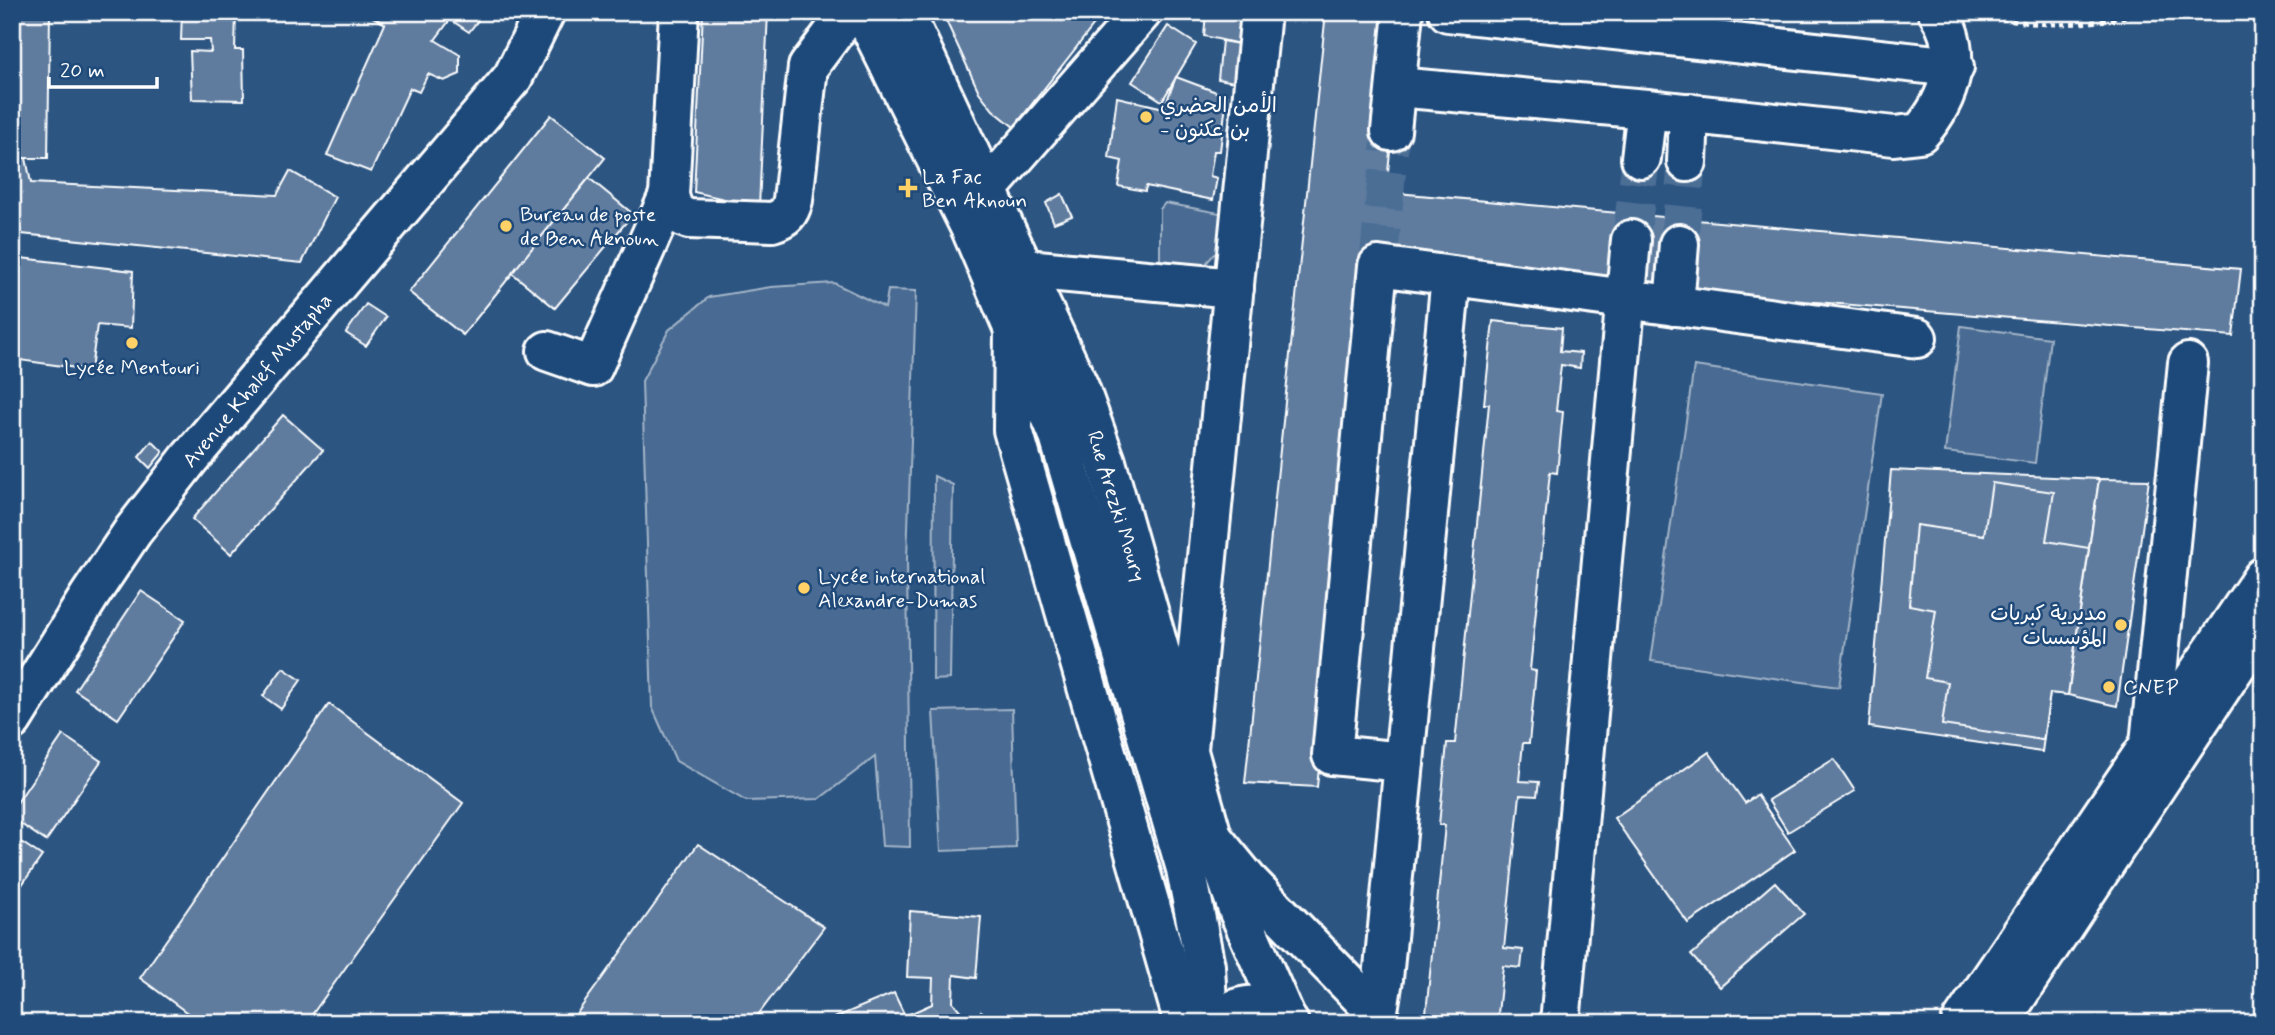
<svg xmlns="http://www.w3.org/2000/svg" width="2275" height="1035" font-family="Mynerve,'Playpen Sans Arabic',sans-serif">
	<rect width="100%" height="100%" fill="#2c5582"/>
	<filter id="ink" filterUnits="userSpaceOnUse"><feTurbulence type="fractalNoise" baseFrequency=".0143" numOctaves="2"/><feDisplacementMap in="SourceGraphic" scale="14" xChannelSelector="R" yChannelSelector="G"/><feConvolveMatrix kernelMatrix="1 2 1 2 8 2 1 2 1" color-interpolation-filters="sRGB"/></filter>
	<g filter="url(#ink)">
		<g fill="#486b92" stroke="#a4b5c8" stroke-width="2">
			<path d="M1165,203L1225,214L1222,245L1203,267L1160,266V209Z"/>
			<path d="M834,283L885,308L888,290L916,291L907,559L910,847L882,846L875,757L819,799L746,801L676,761L652,707L642,381L669,330L709,297L771,287Z"/>
			<path d="M1961,326L2050,338L2035,463L1945,452Z"/>
			<path d="M1694,366L1882,393L1839,687L1651,661Z"/>
			<path d="M934,476L953,485L950,679L933,680Z"/>
			<path d="M1012,709L1016,848L941,851L933,711Z"/>
		</g>
		<g fill="#5e7c9f" stroke="#fff" stroke-width="2">
			<path d="M12,12H50L48,158H12Z"/>
			<path d="M182,12H236L235,50H243L244,100L192,99L190,51L211,52L210,40H181Z"/>
			<path d="M433,12L449,21L435,40L460,55V74L444,81L428,74L419,92L410,88L371,172L327,155L385,24L364,12Z"/>
			<path d="M447,12H501L498,18L483,14L469,32L451,20Z"/>
			<path d="M703,12H768L759,207L694,192Z"/>
			<path d="M942,12H1104L1014,127L993,110L979,92Z"/>
			<path d="M1206,12H1246L1244,45L1204,36Z"/>
			<path d="M1326,12H1404L1386,192L2241,269L2233,336L1372,266L1317,787L1245,783Z"/>
			<path d="M1168,26L1196,44L1162,101L1132,82Z"/>
			<path d="M1222,41L1244,45L1240,83L1218,79Z"/>
			<path d="M1176,77L1227,96L1220,151H1214L1210,176L1217,178L1213,200L1146,186L1145,191L1118,186L1122,161L1109,158L1117,97L1164,108Z"/>
			<path d="M2263,80V140L2256,81Z"/>
			<path d="M551,115L605,158L463,335L409,292Z"/>
			<path d="M12,158H26L31,183L277,195L290,171L335,197L302,263L12,233Z"/>
			<path d="M589,178L633,214L555,308L512,273Z"/>
			<path d="M1062,194L1072,216L1054,223L1046,203Z"/>
			<path d="M12,257L133,271L131,328L97,325L91,370L12,359Z"/>
			<path d="M366,304L386,317L366,346L346,333Z"/>
			<path d="M1493,321L1562,328L1560,351L1581,353L1580,368L1561,365L1556,411L1563,412L1557,473L1550,472L1530,670L1536,671L1529,743H1523L1519,781L1539,782L1537,796L1520,795L1504,948L1523,950L1521,968L1503,966L1497,1023H1425L1445,825H1439L1447,743H1455L1489,404H1484Z"/>
			<path d="M283,415L323,450L231,554L192,519Z"/>
			<path d="M152,441L163,452L150,468L139,457Z"/>
			<path d="M1891,470L2099,479L2068,695L2050,693L2042,752L1869,727Z"/>
			<path d="M2099,479L2149,480L2117,706L2068,695Z"/>
			<path d="M1992,483L2054,492L2046,541L2089,548L2068,695L2050,693L2043,740L1942,725L1948,682L1925,678L1936,610L1909,605L1916,525L1984,535Z"/>
			<path d="M141,591L185,620L118,719L75,690Z"/>
			<path d="M283,668L301,680L281,709L263,696Z"/>
			<path d="M329,704L463,803L306,1023H201L140,978Z"/>
			<path d="M63,735L101,761L46,841L12,818V810Z"/>
			<path d="M1709,752L1745,803L1757,795L1795,850L1688,923L1614,818Z"/>
			<path d="M1834,759L1855,791L1788,832L1768,800Z"/>
			<path d="M12,836L42,856L12,899Z"/>
			<path d="M698,844L824,927L752,1023H570Z"/>
			<path d="M1775,882L1804,914L1720,987L1691,955Z"/>
			<path d="M910,911L981,917L976,978L954,975L953,1002L970,1023H830L829,1020L894,993L905,1016L932,1004L933,978L907,977Z"/>
			<path d="M981,1011L999,1023H975Z"/>
		</g>
		<g fill="none" stroke-linecap="round" stroke-linejoin="round">
			<g stroke="#4c6e95" stroke-width="38" stroke-dasharray="38 19" stroke-linecap="butt">
				<path d="M1631,240L1641,158"/>
				<path d="M1679,244L1687,162"/>
				<path d="M1378,266L1391,131"/>
			</g>
			<g stroke="#fff" stroke-width="44">
				<g id="minor">
					<path d="M679,12L669,195C672,208 675,215 689,219L772,222C785,218 790,213 793,200L808,67L849,12"/>
					<path d="M1448,12L1954,67"/>
					<path d="M1396,87L1647,109L1894,136L1920,133C1950,99 1965,53 1938,12"/>
					<path d="M1391,131L1403,12"/>
					<path d="M1641,158L1647,109"/>
					<path d="M1687,162L1689,113"/>
					<path d="M988,188L1142,12"/>
					<path d="M1026,269L1234,288"/>
					<path d="M1674,306L1679,244"/>
					<path d="M1014,326L1013,430L1184,1023"/>
					<path d="M547,351L593,367L669,195"/>
					<path d="M2150,744L2188,363"/>
					<path d="M1188,749L1261,12"/>
					<path d="M1404,762L1332,755L1378,266L1917,338"/>
					<path d="M1216,842L1248,881L1377,1013"/>
					<path d="M1376,1023L1383,979L1451,276"/>
					<path d="M1560,1023L1631,240"/>
				</g>
			</g>
			<g stroke="#fff" stroke-width="44">
				<g id="major">
					<path d="M863,12L971,229L1058,433L1186,869L1205,966L1208,1023"/>
					<path d="M904,12L1079,387L1106,462L1212,836L1239,912L1285,1017"/>
					<path d="M12,720L90,595L133,531L189,459L513,77L545,12"/>
					<path d="M1215,1023C1236,1002 1269,997 1289,1023"/>
					<path d="M1961,1023L2263,577"/>
					<path d="M1999,1023L2263,625"/>
				</g>
			</g>
			<path stroke="#fff" stroke-width="4.5" stroke-dasharray="5 5" stroke-linecap="butt" d="M1982,14C2040,31 2095,24 2153,12"/>
			<use href="#minor" stroke="#1f4a7a" stroke-width="38"/>
			<use href="#major" stroke="#1f4a7a" stroke-width="38"/>
		</g>
	</g>
	<g fill="#ffd166" stroke="#1f4a7a" stroke-width="2.5">
		<circle cx="1146" cy="117" r="7"/>
		<path d="M904.5 177.5h7v7h7v7h-7v7h-7v-7h-7v-7h7z"/>
		<circle cx="506" cy="226" r="7"/>
		<circle cx="132" cy="343" r="7"/>
		<circle cx="804" cy="588" r="7"/>
		<circle cx="2121" cy="625" r="7"/>
		<circle cx="2109" cy="687" r="7"/>
	</g>
	<g text-anchor="middle" stroke-width="5" stroke-linejoin="round" paint-order="stroke">
		<g font-size="21" fill="#fff" stroke="#1f4a7a" text-anchor="start">
			<text x="1160" y="112">الأمن الحضري<tspan x="1160" dy="24">- بن عكنون</tspan></text>
			<text x="922" y="183">La Fac<tspan x="922" dy="24">Ben Aknoun</tspan></text>
			<text x="520" y="221">Bureau de poste<tspan x="520" dy="24">de Ben Aknoun</tspan></text>
			<text x="132" y="374" text-anchor="middle">Lycée Mentouri</text>
			<text x="818" y="583">Lycée international<tspan x="818" dy="24">Alexandre-Dumas</tspan></text>
			<text x="2107" y="620" text-anchor="end">مديرية كبريات<tspan x="2107" dy="24">المؤسسات</tspan></text>
			<text x="2123" y="694">CNEP</text>
		</g>
		<g font-size="21" fill="#fff" stroke="#1f4a7a">
			<text transform="translate(257 380) rotate(-50)" y="7">Avenue Khalef Mustapha</text>
			<text transform="translate(1117 506) rotate(73)" y="7">Rue Arezki Moury</text>
		</g>
	</g>
	<rect width="2275" height="1035" fill="none" stroke="#1f4a7a" stroke-width="42"/>
	<rect x="21" y="21" width="2233" height="993" fill="none" stroke="#fff" stroke-width="2.5" filter="url(#ink)"/>
	<path d="M49 77v10h108v-10" fill="none" stroke="#ffffff" stroke-width="3.5"/>
	<text x="60" y="77" font-size="21" fill="#ffffff" stroke="#1f4a7a" stroke-width="5" paint-order="stroke">20 m</text>
</svg>
